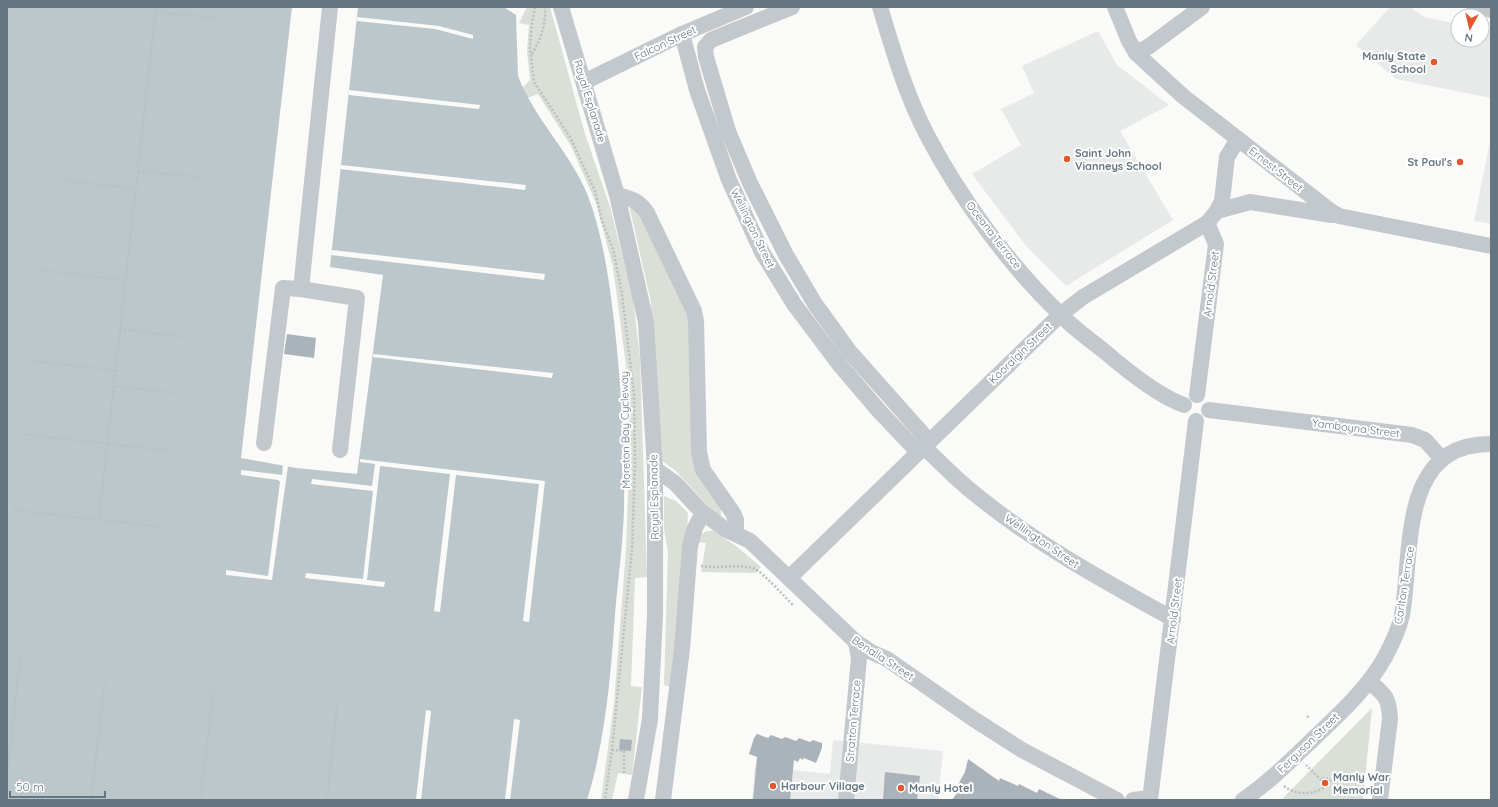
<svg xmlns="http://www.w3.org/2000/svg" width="1498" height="807" font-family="Quicksand,sans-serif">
	<rect width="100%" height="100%" fill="#fafaf8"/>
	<g fill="#e8e9e9">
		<path d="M1390,7H1410L1424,17L1458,24V40H1482V28L1491,30V98L1396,79L1356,45Z"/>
		<path d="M1098,31L1117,65L1169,105L1120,131L1173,220L1066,286L1027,247L972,174L1021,145L1001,109L1034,93L1022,66Z"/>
		<path d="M1491,136V224L1474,221Z"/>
		<path d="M833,740L943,751L938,800H752L755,766L830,774Z"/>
	</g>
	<g fill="#dadfd7">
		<path d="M527,7H550L585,134L610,207L633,298L640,358L647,577L635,578L631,686L642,687L632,775L618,773L612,800H601L614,703L626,550L630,438L628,381L613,267L596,203L571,146L538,94L527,98L521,89L530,80L527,51L529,25L519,23Z"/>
		<path d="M629,205L638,208L689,317L696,464L721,509V518L717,516L676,471L661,460L654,371L651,302Z"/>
		<path d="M664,496L676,501L688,513L684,588L672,687L664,685L668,552L664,530Z"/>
		<path d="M714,531L736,546L761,567L755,573L701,572L706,543L698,542C701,533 704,530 714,531Z"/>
		<path d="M1372,708L1363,800H1284L1283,798Z"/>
	</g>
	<path fill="#bbc7cb" d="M7,7H292L241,458L296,468L357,474L383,275L330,267L358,7H504L516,15L518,76C535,120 571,153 588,196C603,236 609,279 614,321C621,383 625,447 624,509C623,544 618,579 615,614C611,674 605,743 587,800H7Z"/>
	<g fill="#fafaf8">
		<path d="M357,17L439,26L473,35V39L435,29L357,21Z"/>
		<path d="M349,90L480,105L479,109L349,95Z"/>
		<path d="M341,165L526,185L525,190L340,169Z"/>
		<path d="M332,250L545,274L544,280L331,255Z"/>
		<path d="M373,354L553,373L552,378L373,357Z"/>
		<path d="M360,459L545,481L529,622L523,621L539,484L456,475L440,612L434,611L450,474L380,466L367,580L385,582L384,587L305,578L306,573L363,579L373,491L311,484L312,479L372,486L375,464L360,462Z"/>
		<path d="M283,465L288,466L272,580L226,575V570L268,576L280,482L278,480L241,475V470L282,475Z"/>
		<path d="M426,710L431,711L421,800H416Z"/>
		<path d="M514,719L520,720L510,800H505Z"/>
	</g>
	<g fill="#aab3b9">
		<path d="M287,334L316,338L314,358L284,354Z"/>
		<path d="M757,734L768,738L771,735L782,739L785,737L796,741L799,738L810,742L813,740L822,743V748L816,763L804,758L803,760L800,758L798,762L794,760L790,800H753L757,757L749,754L754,738Z"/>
		<path d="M620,739L632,740L631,751L619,750Z"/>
		<path d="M968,759L999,781L1000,778L1018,786L1019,784L1037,793L1039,789L1062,800H952L957,793L954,792L965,772Z"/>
		<path d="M885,772L920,776L917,800H883Z"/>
	</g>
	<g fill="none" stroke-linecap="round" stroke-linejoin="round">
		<g stroke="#bbbfc2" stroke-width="2.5" stroke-dasharray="2 2" stroke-linecap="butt">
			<path d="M535,7L532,23L530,48L534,82L570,137L595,191L602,221L613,249L622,294L634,394L635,465L632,550L612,750L605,800"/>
			<path d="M155,12L218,18"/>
			<path d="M532,54C541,39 546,24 545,7"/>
			<path d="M138,171L200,177"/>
			<path d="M61,180L136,189"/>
			<path d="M39,270L126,280"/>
			<path d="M120,329L185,337"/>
			<path d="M29,361L116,370"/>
			<path d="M114,386L177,393"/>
			<path d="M21,434L171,451"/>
			<path d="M14,510L162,527"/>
			<path d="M99,519L156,7"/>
			<path d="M701,566C719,569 738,563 755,569C762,572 787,599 794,606"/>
			<path d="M1307,716L1309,718"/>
			<path d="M612,750L624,751V775"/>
			<path d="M7,774L20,658"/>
			<path d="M1284,786C1298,797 1320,795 1331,781L1325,777L1321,780L1306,765"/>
			<path d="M91,800L105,681"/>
			<path d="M200,800L214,690"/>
			<path d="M327,800L337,706"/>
		</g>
		<g stroke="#c3c8cc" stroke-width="16">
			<path d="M561,7L617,195L646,322L655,469V614L650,719L636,800"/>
			<path d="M792,7L711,40L705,47L706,57L728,131L750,183L786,255L815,304L849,351L929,441"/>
			<path d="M880,7C893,50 906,95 927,135C960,198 1009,265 1060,314C1073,328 1089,339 1104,351C1125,369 1158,396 1184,405"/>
			<path d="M1115,7L1129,41L1136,53L1151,67L1184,97L1332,212L1339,216L1354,219L1491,246"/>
			<path d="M1475,7L1491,10"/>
			<path d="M682,34L697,90L729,180L762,252L794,304L839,364L880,412L918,452"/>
			<path d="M1136,53L1148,47L1202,7"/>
			<path d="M584,82L682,34L746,7"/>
			<path d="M617,195C631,198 639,201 647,213L694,311L696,321L699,452L703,470L733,513L736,520V534"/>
			<path d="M1217,211L1250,202L1332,215"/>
			<path d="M301,289L357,298L340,450"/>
			<path d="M1197,395L1216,244L1207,223"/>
			<path d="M1209,410L1412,435L1425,440L1442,459"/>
			<path d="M264,443L283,288L301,289L330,7"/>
			<path d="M923,446C940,462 956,479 975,494C1036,544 1104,581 1173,619"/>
			<path d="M655,469L675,483L703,513L725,529L750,541L856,642L871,652L887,659L972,718L1022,750L1117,800"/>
			<path d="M790,577L1060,315L1083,297L1207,223L1217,211L1222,201L1227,157L1238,139"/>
			<path d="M1369,681C1385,695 1389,697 1390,719L1380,800"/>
			<path d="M663,800L682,649L690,546L695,528L703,513"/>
			<path d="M846,800L859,658L856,642"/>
			<path d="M1133,800L1150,798"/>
			<path d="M1150,800L1196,421"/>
			<path d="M1243,800C1268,783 1287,764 1309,743C1336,717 1367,690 1385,657C1392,644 1399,630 1402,615C1413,553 1398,443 1491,444"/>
		</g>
	</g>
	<g fill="#e4572e" stroke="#fff" stroke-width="1.5">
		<circle cx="1434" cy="62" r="4"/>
		<circle cx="1067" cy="159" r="4"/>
		<circle cx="1460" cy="162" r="4"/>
		<circle cx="1325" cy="783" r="4"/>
		<circle cx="773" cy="786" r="4"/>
		<circle cx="901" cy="788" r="4"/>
	</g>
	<g text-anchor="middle" stroke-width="4" stroke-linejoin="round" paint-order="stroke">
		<g font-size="11" fill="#657683" stroke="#fff">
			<text transform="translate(665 43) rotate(-25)" y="4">Falcon Street</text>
			<text transform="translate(590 101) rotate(73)" y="4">Royal Esplanade</text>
			<text transform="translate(1276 169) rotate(38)" y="4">Ernest Street</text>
			<text transform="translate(753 228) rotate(64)" y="4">Wellington Street</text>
			<text transform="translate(994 235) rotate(52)" y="4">Oceana Terrace</text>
			<text transform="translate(1211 284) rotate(-83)" y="4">Arnold Street</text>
			<text transform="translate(1020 353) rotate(-44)" y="4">Kooralgin Street</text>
			<text transform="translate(1356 428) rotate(7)" y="4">Yamboyna Street</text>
			<text transform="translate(625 430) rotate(-91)" y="4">Moreton Bay Cycleway</text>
			<text transform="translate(654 497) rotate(-91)" y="4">Royal Esplanade</text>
			<text transform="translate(1042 541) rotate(34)" y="4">Wellington Street</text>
			<text transform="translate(1404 585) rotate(-81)" y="4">Carlton Terrace</text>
			<text transform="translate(1174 611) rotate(-83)" y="4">Arnold Street</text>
			<text transform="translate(883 658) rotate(33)" y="4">Benalla Street</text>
			<text transform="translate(853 721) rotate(-85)" y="4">Stratton Terrace</text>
			<text transform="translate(1308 743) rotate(-44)" y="4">Ferguson Street</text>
		</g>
		<g font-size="11" font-weight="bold" fill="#657683" stroke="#fff" text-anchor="start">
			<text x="1426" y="60" text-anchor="end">Manly State<tspan x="1426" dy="13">School</tspan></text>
			<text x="1075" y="157">Saint John<tspan x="1075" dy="13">Vianneys School</tspan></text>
			<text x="1452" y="166" text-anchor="end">St Paul's</text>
			<text x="1333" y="781">Manly War<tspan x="1333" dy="13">Memorial</tspan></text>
			<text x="781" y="790">Harbour Village</text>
			<text x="909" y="792">Manly Hotel</text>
		</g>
	</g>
	<rect width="1498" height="807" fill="none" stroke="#657683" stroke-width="16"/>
	<g transform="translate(1470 28) rotate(188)"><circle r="19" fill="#ffffff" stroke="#c1c8cd"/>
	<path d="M0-3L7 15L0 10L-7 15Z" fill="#e4572e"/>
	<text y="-6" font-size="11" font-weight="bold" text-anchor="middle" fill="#657683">N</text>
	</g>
	<path d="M10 791v6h95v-6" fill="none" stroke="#657683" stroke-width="2"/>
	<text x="16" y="791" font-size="12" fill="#657683" stroke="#ffffff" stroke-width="3" paint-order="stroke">50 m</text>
</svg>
